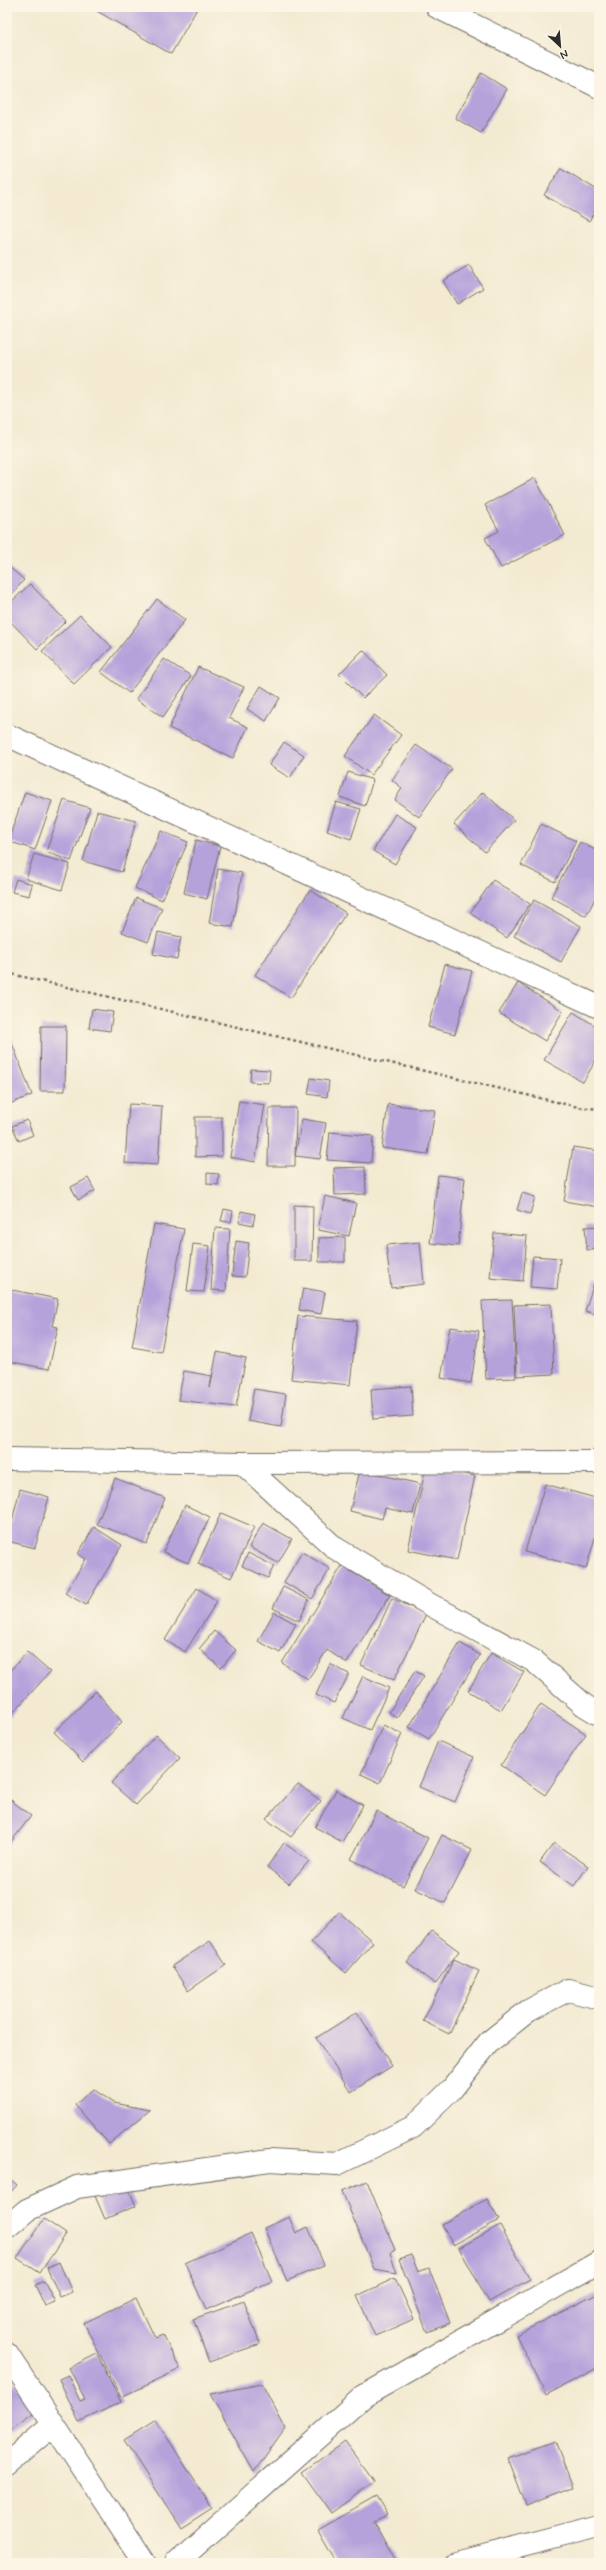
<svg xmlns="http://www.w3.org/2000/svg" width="606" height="2570" font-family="Mynerve,sans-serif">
	<rect width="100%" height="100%" fill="#fcf5e5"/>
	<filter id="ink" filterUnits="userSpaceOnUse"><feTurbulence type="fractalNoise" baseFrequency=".025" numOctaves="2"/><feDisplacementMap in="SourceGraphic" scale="8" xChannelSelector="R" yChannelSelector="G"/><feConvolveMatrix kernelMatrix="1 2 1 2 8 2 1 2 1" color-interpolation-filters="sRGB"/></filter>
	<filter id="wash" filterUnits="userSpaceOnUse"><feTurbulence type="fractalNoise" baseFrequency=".012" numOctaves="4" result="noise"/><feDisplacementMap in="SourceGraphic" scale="16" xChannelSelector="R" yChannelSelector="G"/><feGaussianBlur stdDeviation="0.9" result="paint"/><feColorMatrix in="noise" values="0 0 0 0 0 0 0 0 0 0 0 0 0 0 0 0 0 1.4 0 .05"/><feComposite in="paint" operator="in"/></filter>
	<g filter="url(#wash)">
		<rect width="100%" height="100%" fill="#f3ead1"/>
		<g id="blocks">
			<g fill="#b6a2db">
				<path d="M90,7H198L171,54Z"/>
				<path d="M481,73L507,89L481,133L455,118Z"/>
				<path d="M561,168L599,191V204L589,221L544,195Z"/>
				<path d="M469,265L483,288L457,304L443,281Z"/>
				<path d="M535,478L565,535L501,568L485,538L499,531L485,505Z"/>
				<path d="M7,565L24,580L7,599Z"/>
				<path d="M30,584L66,621L37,649L7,618V606Z"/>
				<path d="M157,599L185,620L129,693L101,672Z"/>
				<path d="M80,615L112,647L74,684L42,651Z"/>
				<path d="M363,650L387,675L363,698L339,674Z"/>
				<path d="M164,659L191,676L163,717L136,699Z"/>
				<path d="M198,667L244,687L229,718L248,727L233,758L169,728Z"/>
				<path d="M261,686L280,698L266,721L247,709Z"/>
				<path d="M374,715L401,735L371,775L345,756Z"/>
				<path d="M284,742L304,755L290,778L269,765Z"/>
				<path d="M416,745L452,769L419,817L395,800L402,788L392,780Z"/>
				<path d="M348,772L373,780L365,806L340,797Z"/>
				<path d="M25,792L52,801L35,850L8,841Z"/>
				<path d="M483,792L514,820L485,852L454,824Z"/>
				<path d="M64,800L90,808L71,861L46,852Z"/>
				<path d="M336,802L361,809L351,839L327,831Z"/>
				<path d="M97,811L136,821L122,872L83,861Z"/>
				<path d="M395,814L417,827L395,864L373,851Z"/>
				<path d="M541,824L576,841L555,882L521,865Z"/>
				<path d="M161,831L188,842L162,900L135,888Z"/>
				<path d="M196,840L220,846L207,899L184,893Z"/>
				<path d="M580,842L599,852V891L586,916L551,897Z"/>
				<path d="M34,854L70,864L62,890L26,879Z"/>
				<path d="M218,869L242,873L233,927L209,923Z"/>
				<path d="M16,879L32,884L29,896L12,892Z"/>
				<path d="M493,880L530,904L507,938L470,913Z"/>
				<path d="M310,890L346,913L291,998L255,975Z"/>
				<path d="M136,898L162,908L148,942L122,932Z"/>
				<path d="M534,900L581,926L561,962L514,936Z"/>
				<path d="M158,932L181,937L177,959L153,954Z"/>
				<path d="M445,964L472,971L455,1034L428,1027Z"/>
				<path d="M518,983L563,1011L545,1041L499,1013Z"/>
				<path d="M92,1009L113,1012L110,1031L89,1028Z"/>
				<path d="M573,1012L599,1028V1055L583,1082L544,1060Z"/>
				<path d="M41,1026H66L65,1091H40Z"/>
				<path d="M10,1038L32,1095L7,1105V1039Z"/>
				<path d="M251,1069L270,1070L269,1083L250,1082Z"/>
				<path d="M311,1078L329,1081L327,1097L308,1094Z"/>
				<path d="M239,1101L265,1105L255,1162L230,1157Z"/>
				<path d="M129,1104L162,1106L158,1165L125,1163Z"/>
				<path d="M388,1104L435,1110L428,1154L382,1148Z"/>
				<path d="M269,1108H296L295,1166H268Z"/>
				<path d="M195,1117H222V1156L195,1157Z"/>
				<path d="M302,1119L326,1123L320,1159L295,1156Z"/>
				<path d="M27,1120L33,1135L19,1141L12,1126Z"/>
				<path d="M330,1132L373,1136L371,1163L327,1160Z"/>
				<path d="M573,1147L599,1151V1207L564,1201Z"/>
				<path d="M365,1167L366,1194L335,1195L334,1168Z"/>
				<path d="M207,1173L219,1174L218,1185L207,1184Z"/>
				<path d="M438,1175L465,1178L458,1246L430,1243Z"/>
				<path d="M88,1178L95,1191L78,1200L71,1187Z"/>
				<path d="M522,1193L535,1197L530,1214L517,1210Z"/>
				<path d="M325,1196L356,1203L349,1236L318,1230Z"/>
				<path d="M294,1205L313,1206L312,1261H294Z"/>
				<path d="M224,1209L233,1211L231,1222L221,1221Z"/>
				<path d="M241,1211L255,1214L253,1225L239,1222Z"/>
				<path d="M154,1224L184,1229L161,1352L132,1347Z"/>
				<path d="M599,1226V1249L587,1250L585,1227Z"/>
				<path d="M215,1228L230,1229L226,1291L211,1290Z"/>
				<path d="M494,1233L527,1236L523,1281L490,1278Z"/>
				<path d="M345,1237V1262H319V1238Z"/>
				<path d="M236,1241L249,1243L245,1277L232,1276Z"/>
				<path d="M420,1242L424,1284L391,1288L386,1245Z"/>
				<path d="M193,1244L210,1246L204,1292L187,1291Z"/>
				<path d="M533,1256L560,1258L557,1289L530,1287Z"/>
				<path d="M595,1279L599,1280V1315L585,1311Z"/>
				<path d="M303,1288L325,1292L321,1314L299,1310Z"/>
				<path d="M7,1289L58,1299L52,1326L58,1327L49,1369L7,1361Z"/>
				<path d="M512,1300L516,1378L486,1379L482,1301Z"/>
				<path d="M551,1304L554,1374L517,1376L514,1305Z"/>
				<path d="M298,1316L357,1321L350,1385L291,1379Z"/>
				<path d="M450,1327L479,1331L471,1383L441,1378Z"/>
				<path d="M217,1352L246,1358L236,1407L178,1400L184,1371L212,1376L210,1388Z"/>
				<path d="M411,1386L413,1416L373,1419L371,1389Z"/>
				<path d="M254,1389L286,1394L281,1427L248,1421Z"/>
				<path d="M426,1466L475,1476L457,1560L408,1550Z"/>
				<path d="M360,1470L420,1484L413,1514L385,1508L382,1519L350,1511Z"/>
				<path d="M115,1478L165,1498L147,1544L97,1524Z"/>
				<path d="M545,1484L599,1499V1524L586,1569L525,1552Z"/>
				<path d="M20,1489L49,1497L35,1548L7,1541Z"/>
				<path d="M185,1505L210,1517L188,1563L163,1552Z"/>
				<path d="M221,1513L254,1527L231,1578L198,1564Z"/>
				<path d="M263,1523L292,1539L278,1563L249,1547Z"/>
				<path d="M94,1527L122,1545L86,1605L65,1593L86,1559L78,1554Z"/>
				<path d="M302,1552L330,1569L312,1599L284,1582Z"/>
				<path d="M248,1553L274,1566L268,1578L242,1566Z"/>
				<path d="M342,1566L390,1595L347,1663L327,1650L308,1679L282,1663Z"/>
				<path d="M283,1587L309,1600L299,1621L273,1608Z"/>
				<path d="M197,1588L217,1601L185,1652L165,1640Z"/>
				<path d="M392,1598L426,1614L394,1680L361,1665Z"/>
				<path d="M274,1612L296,1624L280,1653L258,1641Z"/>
				<path d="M214,1631L236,1650L221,1668L199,1649Z"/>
				<path d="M460,1643L480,1655L429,1739L409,1727Z"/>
				<path d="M27,1652L50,1672L9,1717L7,1715V1674Z"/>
				<path d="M491,1653L524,1672L501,1710L468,1691Z"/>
				<path d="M330,1664L349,1674L334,1703L316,1695Z"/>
				<path d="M415,1671L424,1676L397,1718L389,1712Z"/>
				<path d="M363,1676L389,1688L370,1730L343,1718Z"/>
				<path d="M96,1691L122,1722L83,1762L54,1732Z"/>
				<path d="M541,1704L586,1734L545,1795L501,1765Z"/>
				<path d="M383,1725L402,1734L380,1783L361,1774Z"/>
				<path d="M156,1735L180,1758L136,1805L111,1783Z"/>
				<path d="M438,1741L474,1757L455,1802L419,1787Z"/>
				<path d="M298,1784L321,1801L291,1837L266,1819Z"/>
				<path d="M336,1790L363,1805L342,1842L315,1827Z"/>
				<path d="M7,1797L31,1816L7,1847Z"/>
				<path d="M376,1811L428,1838L403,1886L351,1859Z"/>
				<path d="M442,1835L472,1850L445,1903L415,1889Z"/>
				<path d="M284,1843L309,1861L289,1884L267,1867Z"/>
				<path d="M554,1843L588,1866L574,1886L540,1862Z"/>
				<path d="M339,1912L373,1942L346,1973L311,1942Z"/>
				<path d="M432,1931L459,1951L435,1984L407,1963Z"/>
				<path d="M210,1941L226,1965L188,1991L172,1966Z"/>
				<path d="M454,1959L479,1971L449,2034L423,2021Z"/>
				<path d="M357,2012L392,2066L351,2092L316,2038Z"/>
				<path d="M93,2089L114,2103L150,2110L109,2144L75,2105Z"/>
				<path d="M7,2176L17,2185L7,2196Z"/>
				<path d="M367,2181L395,2250L390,2253L397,2273L374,2269L342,2191Z"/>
				<path d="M126,2183L136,2206L105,2219L95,2196Z"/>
				<path d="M487,2199L499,2220L453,2245L442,2224Z"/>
				<path d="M289,2217L296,2233L308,2227L324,2265L287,2281L264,2228Z"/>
				<path d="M44,2219L66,2234L40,2273L17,2258Z"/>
				<path d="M500,2225L530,2279L489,2302L459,2248Z"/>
				<path d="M251,2233L272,2281L206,2310L185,2263Z"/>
				<path d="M411,2255L418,2272L429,2268L450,2323L427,2332L399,2259Z"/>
				<path d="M59,2262L72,2292L60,2297L47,2268Z"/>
				<path d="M395,2278L414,2319L375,2336L357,2296Z"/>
				<path d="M44,2281L55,2302L45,2306L35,2285Z"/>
				<path d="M599,2293V2367L546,2395L516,2335Z"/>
				<path d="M136,2298L155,2338L163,2335L180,2369L121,2397L84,2323Z"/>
				<path d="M244,2301L260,2344L209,2362L193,2319Z"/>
				<path d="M97,2354L121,2402L79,2422L59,2379L68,2375L80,2401L85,2399L69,2368Z"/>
				<path d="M7,2372L36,2412L8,2432L7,2431Z"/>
				<path d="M262,2384L285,2428L254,2472L210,2394Z"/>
				<path d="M156,2420L212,2508L181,2528L124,2440Z"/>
				<path d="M555,2441L573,2487L526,2505L508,2458Z"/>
				<path d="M345,2442L374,2482L331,2513L302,2472Z"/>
				<path d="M376,2497L387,2515L374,2521L396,2560L390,2563H337L318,2530Z"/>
			</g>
		</g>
	</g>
	<g filter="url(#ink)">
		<use href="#blocks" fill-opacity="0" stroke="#716e65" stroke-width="1"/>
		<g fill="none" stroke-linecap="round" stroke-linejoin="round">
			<g stroke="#716e65" stroke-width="24">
				<g id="minor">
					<path d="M437,7L599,87"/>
					<path d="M7,735L599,1007"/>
					<path d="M7,1459L242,1463L599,1462"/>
					<path d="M242,1463L335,1548L429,1604L534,1661L584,1705L599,1714"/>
					<path d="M7,2227L27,2210L77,2187L270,2160L337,2164L413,2127L452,2089L489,2042L528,2011L568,1990L599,1998"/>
					<path d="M7,2354L145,2563"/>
					<path d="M7,2464L53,2425"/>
					<path d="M176,2563L364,2396L599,2262"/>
					<path d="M456,2563L599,2526"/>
				</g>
			</g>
			<path stroke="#716e65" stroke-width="2.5" stroke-dasharray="3 3" stroke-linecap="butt" d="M7,973L578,1107L599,1109"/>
			<use href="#minor" stroke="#fff" stroke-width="22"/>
		</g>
	</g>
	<rect width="606" height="2570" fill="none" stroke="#fcf5e5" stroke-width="24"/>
	<g transform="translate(560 46) rotate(154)" stroke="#fcf5e5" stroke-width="3" paint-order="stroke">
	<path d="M0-3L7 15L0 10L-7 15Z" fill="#2b2b2b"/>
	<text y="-6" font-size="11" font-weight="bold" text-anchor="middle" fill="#2b2b2b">N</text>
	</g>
</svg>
